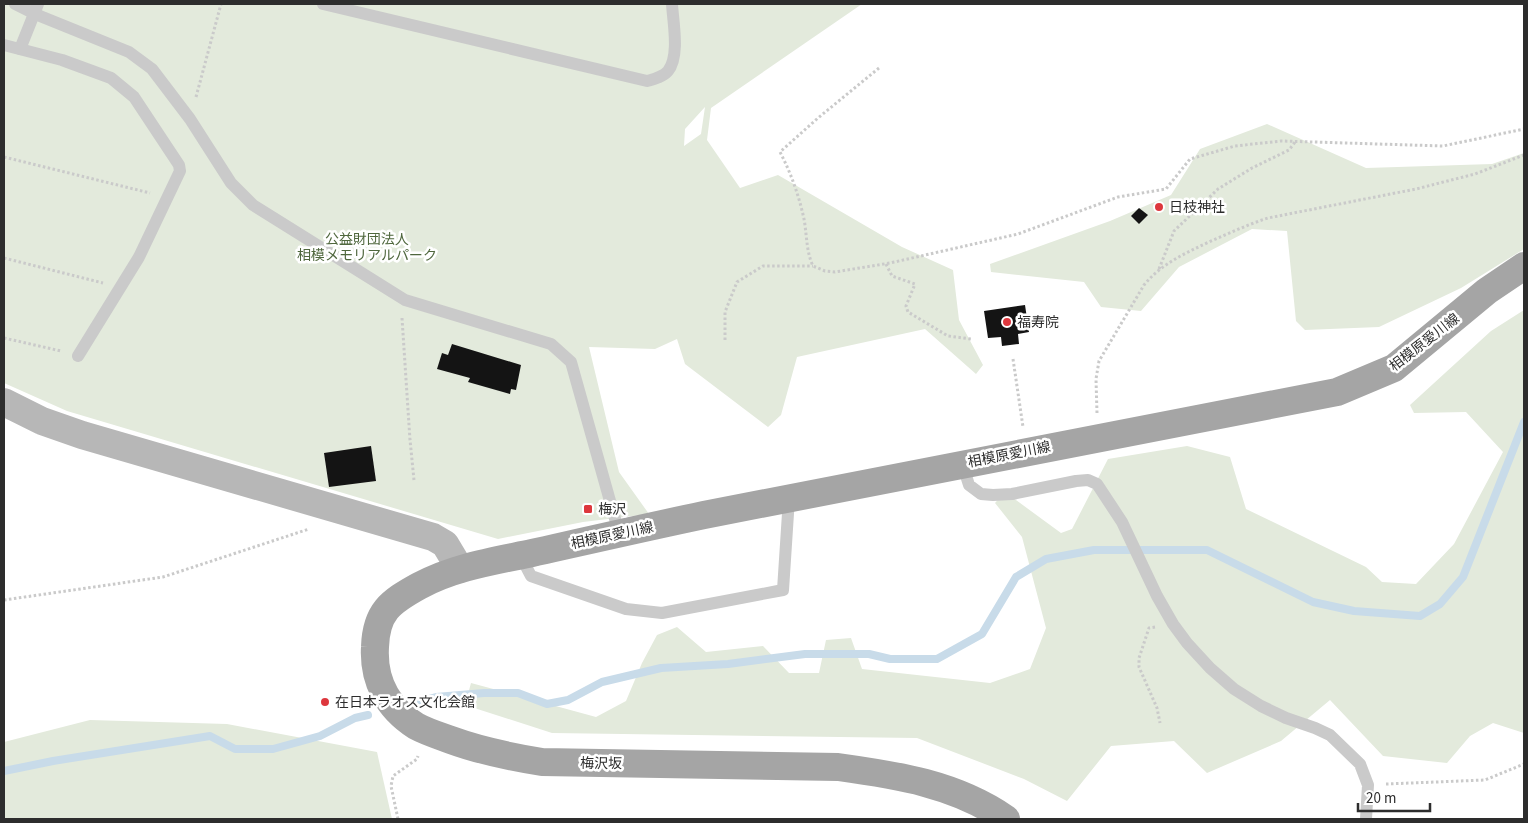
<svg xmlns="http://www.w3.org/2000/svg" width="1528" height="823" font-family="'Source Sans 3','Noto Sans JP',sans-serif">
	<rect width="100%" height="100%" fill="#fff"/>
	<g fill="#e3eadc" fill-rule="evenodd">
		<path d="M4,4H862L711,108L707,140L740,188L778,175L902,247L953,270L959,320L983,365L976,374L925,329L797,357L781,415L768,427L685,364L677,339L655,349L589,347L619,472L649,514L583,522L498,539L67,411L4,383ZM705,107L701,134L684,146L685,129Z"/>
		<path d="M1267,124L1366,168L1492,164L1524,153V249L1461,288L1379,327L1305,330L1296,321L1287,231L1252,229L1179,267L1141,311L1101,307L1084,282L991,272L990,264L1110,221L1171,195L1200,149Z"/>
		<path d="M1524,310V733L1493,723L1470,736L1447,763L1383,756L1330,700L1281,741L1207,773L1174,741L1111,746L1067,801L1024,779L917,738L552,733L465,705L471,683L596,717L626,701L642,663L657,635L677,627L706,652L763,646L789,673H819L826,640L851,638L862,669L990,683L1030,669L1046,628L1022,537L995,503L1005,492L1061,533L1072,529L1108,459L1187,446L1230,457L1246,509L1366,567L1382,582L1416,584L1454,544L1503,452L1466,412L1414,413L1410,405L1491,331Z"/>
		<path d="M90,720L227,724L377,752L392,819H4V742Z"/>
	</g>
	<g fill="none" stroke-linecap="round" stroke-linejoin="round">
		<g stroke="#c8dbe9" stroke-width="8">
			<path d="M418,702L436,697L484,693H518L547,704L568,700L602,682L661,668L728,664L805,654H869L890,659H937L982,634L1016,577L1046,559L1094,550H1207L1313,602L1354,611L1420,616L1440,604L1463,577L1524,422"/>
			<path d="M4,771L53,761L210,736L235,749H273L320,736L355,718L368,715"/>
		</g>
	</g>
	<g fill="#141414">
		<path d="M1139,208L1148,215L1139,224L1131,216Z"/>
		<path d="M1025,305L1029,332L1018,334L1019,344L1002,346L1001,337L988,338L984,311Z"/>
		<path d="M452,344L521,365L516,390L511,389L510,394L468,382L470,378L437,369L442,353L448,355Z"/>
		<path d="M371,446L376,481L329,487L324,453Z"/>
	</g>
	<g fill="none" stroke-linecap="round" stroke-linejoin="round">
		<g stroke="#cacaca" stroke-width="3" stroke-dasharray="2.5 2.5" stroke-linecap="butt">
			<path d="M879,68L818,118L780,152C791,173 799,196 804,219C807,235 806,251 813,266L825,271L835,272L890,263L1018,234L1118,197L1166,189L1190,159L1235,146L1281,141L1443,146L1524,129"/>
			<path d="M196,97L221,4"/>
			<path d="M4,157L150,193"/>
			<path d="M4,258L103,283"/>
			<path d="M886,264L892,276L915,284L906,306L908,312L948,336L971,339"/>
			<path d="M1159,269L1174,231L1218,189L1252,168L1289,150L1295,142"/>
			<path d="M402,318L410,440L414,480"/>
			<path d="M4,338L61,351"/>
			<path d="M725,340V312L737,282L763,266H813"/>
			<path d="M1013,359L1023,427"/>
			<path d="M1097,413L1096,379L1099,361L1144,285C1162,263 1186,253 1211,241C1230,233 1249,224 1268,218L1416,189L1475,174L1524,155"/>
			<path d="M4,600L163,577L309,529"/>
			<path d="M1155,627L1149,628L1139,658V667L1157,708L1160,723"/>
			<path d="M1386,784L1485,780L1524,764"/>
			<path d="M398,819L391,786L393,776L417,759L418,756"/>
		</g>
		<g stroke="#cacaca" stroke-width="12">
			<path d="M15,4L35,14L129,52L152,69L190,119L231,183L253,205L405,300L551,344L571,362L619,533"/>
			<path d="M323,4L647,81C654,79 663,77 668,71C680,56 673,22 672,4"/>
			<path d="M4,45L62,60L111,78L134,97L179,165L180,171L139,257L78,356"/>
			<path d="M20,49L38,4"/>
			<path d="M962,463L969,485L981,494L993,495L1012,494L1076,481L1088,480L1097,484L1122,522L1157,596L1173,624L1187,643L1210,668L1234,689L1261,706L1286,718L1315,728L1330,735L1360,764L1368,785L1366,819"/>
			<path d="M520,555L531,576L626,609L662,613L783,590L789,498"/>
		</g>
		<path stroke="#b7b7b7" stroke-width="28" d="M4,402L42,421L82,435L433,537L445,544L460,569"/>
		<path stroke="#a5a5a5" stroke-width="28" d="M1006,819C956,784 896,775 838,767L542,762C511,757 481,751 451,740C440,736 427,732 416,726C388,708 373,681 375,647C376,612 390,602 419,586C454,567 494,561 532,553C590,540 647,527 704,515C915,473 1126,432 1337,392L1394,368L1487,291L1524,266"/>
	</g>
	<g fill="#dd373d" stroke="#fff" stroke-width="2">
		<circle cx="1159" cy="207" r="5"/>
		<circle cx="1007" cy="322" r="5"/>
		<rect x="583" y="504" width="10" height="10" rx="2.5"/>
		<circle cx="325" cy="702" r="5"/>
	</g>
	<g text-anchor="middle" stroke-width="5" stroke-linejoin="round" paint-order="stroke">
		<g font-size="14" fill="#2d2d2d" stroke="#fff" text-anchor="start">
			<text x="1169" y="212">日枝神社</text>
			<text x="1017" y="327">福寿院</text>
			<text x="598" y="514">梅沢</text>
			<text x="335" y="707">在日本ラオス文化会館</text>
		</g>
		<g font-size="14" fill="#4f673d" stroke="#fff">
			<text x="367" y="244">公益財団法人<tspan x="367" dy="16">相模メモリアルパーク</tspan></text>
		</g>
		<g font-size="14" fill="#2d2d2d" stroke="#fff">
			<text transform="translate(1424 342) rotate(-38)" y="5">相模原愛川線</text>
			<text transform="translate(1009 454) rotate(-11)" y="5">相模原愛川線</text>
			<text transform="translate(612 535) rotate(-12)" y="5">相模原愛川線</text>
			<text transform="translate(601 763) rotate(1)" y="5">梅沢坂</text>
		</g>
	</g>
	<rect width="1528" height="823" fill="none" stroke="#2d2d2d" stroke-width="10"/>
	<path d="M1358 803v8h72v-8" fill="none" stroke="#2d2d2d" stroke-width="2.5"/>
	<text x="1366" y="803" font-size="15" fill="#2d2d2d" stroke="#ffffff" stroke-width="4" paint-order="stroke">20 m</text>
</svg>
